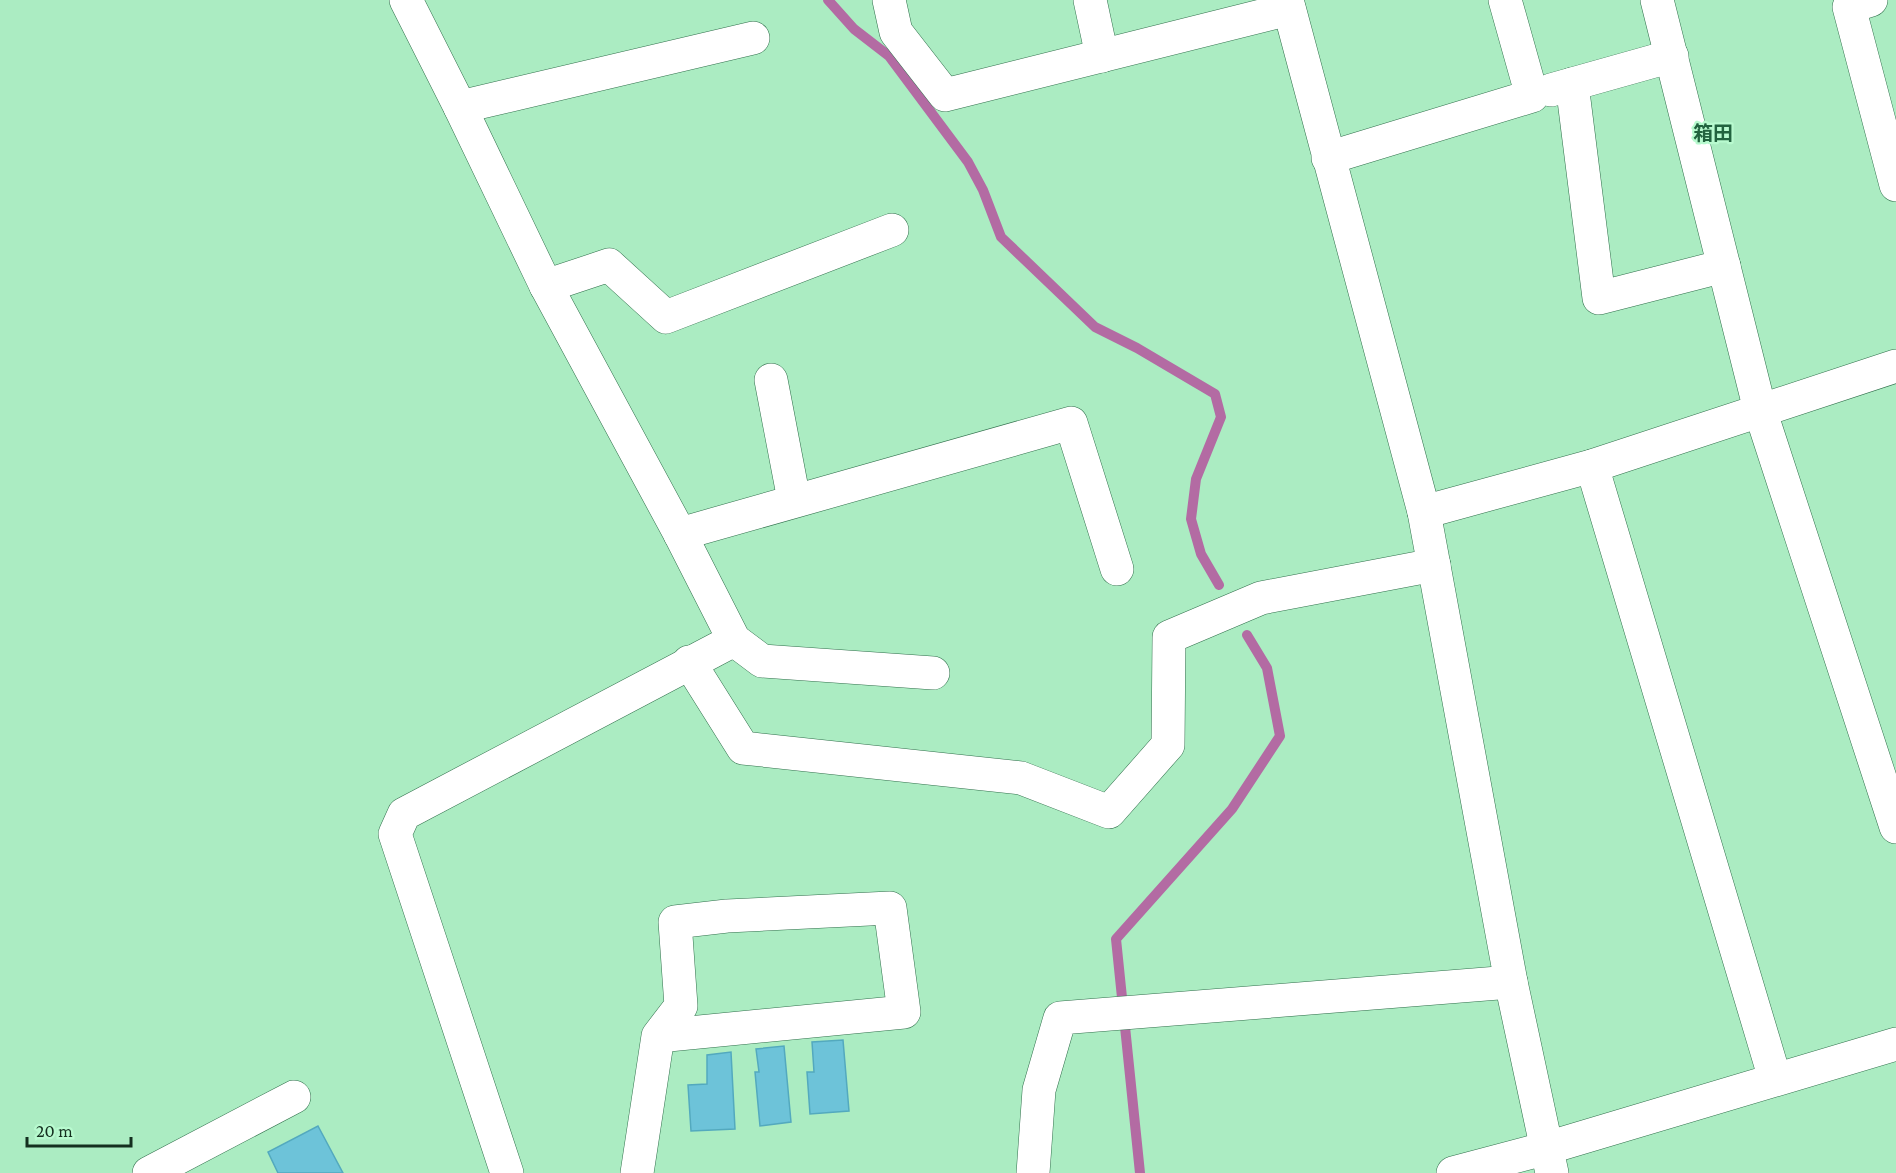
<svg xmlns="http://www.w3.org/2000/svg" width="1896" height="1173" font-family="'Crimson Pro','Noto Sans JP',serif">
	<rect width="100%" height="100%" fill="#abecc2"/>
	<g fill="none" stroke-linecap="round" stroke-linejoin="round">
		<g stroke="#b36ba3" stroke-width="10">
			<path d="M828,0L854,29L889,56L968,162L983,190L1001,237L1095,327L1137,348L1215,394L1221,417L1196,479L1191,519L1201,554L1219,585"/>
			<path d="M1140,1173L1116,939L1232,809L1280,736L1267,668L1247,635"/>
		</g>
	</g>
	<g fill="#6dc3d9" stroke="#53a9be" stroke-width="1.5">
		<path d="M843,1040L849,1111L810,1114L807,1072H814L812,1042Z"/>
		<path d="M784,1046L791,1122L760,1126L755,1072H759L756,1049Z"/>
		<path d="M731,1052L735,1129L691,1131L688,1085L707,1084V1055Z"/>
		<path d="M318,1126L343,1173H278L268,1152Z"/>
	</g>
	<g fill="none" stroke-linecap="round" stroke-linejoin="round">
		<g stroke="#31704c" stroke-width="34">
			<g id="minor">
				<path d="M406,0L460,107L546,286L680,534L734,640L762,661L933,673"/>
				<path d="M889,0L896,32L945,95L1289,9"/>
				<path d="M1090,0L1102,56"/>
				<path d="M1287,0L1424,512L1511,982L1552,1173"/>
				<path d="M1657,0L1760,410L1896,827"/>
				<path d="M1871,0L1849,7L1896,185"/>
				<path d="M1572,84L1599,298L1724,266"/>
				<path d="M1551,90L1672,56"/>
				<path d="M460,107L753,38"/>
				<path d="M1328,158L1532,96L1505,0"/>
				<path d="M546,286L609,265L666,317L892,230"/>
				<path d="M771,380L794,500"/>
				<path d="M1592,466L1775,1079"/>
				<path d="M1424,512L1592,466L1896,366"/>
				<path d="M680,534L1071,423L1117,569"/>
				<path d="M689,662L743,748L1021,778L1109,812L1168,745L1169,637L1261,598L1434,565"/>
				<path d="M149,1173L294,1097"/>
				<path d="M507,1173L395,834L404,814L734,640"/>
				<path d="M637,1173L658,1036L681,1006L675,922L727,916L890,908L904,1012L658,1036"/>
				<path d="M1033,1173L1039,1090L1060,1018L1511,982"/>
				<path d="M1453,1173L1547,1148L1896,1044"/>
			</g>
		</g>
		<use href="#minor" stroke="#fff" stroke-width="33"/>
	</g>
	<g text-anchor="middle" stroke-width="4.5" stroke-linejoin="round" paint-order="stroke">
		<g font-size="20" font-weight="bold" fill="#22633f" stroke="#b8facf">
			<text x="1713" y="140">箱田</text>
		</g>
	</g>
	<path d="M27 1137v9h104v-9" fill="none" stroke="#142f1f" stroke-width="3"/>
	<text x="36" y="1137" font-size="18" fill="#142f1f" stroke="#b8facf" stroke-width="4.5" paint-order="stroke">20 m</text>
</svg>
